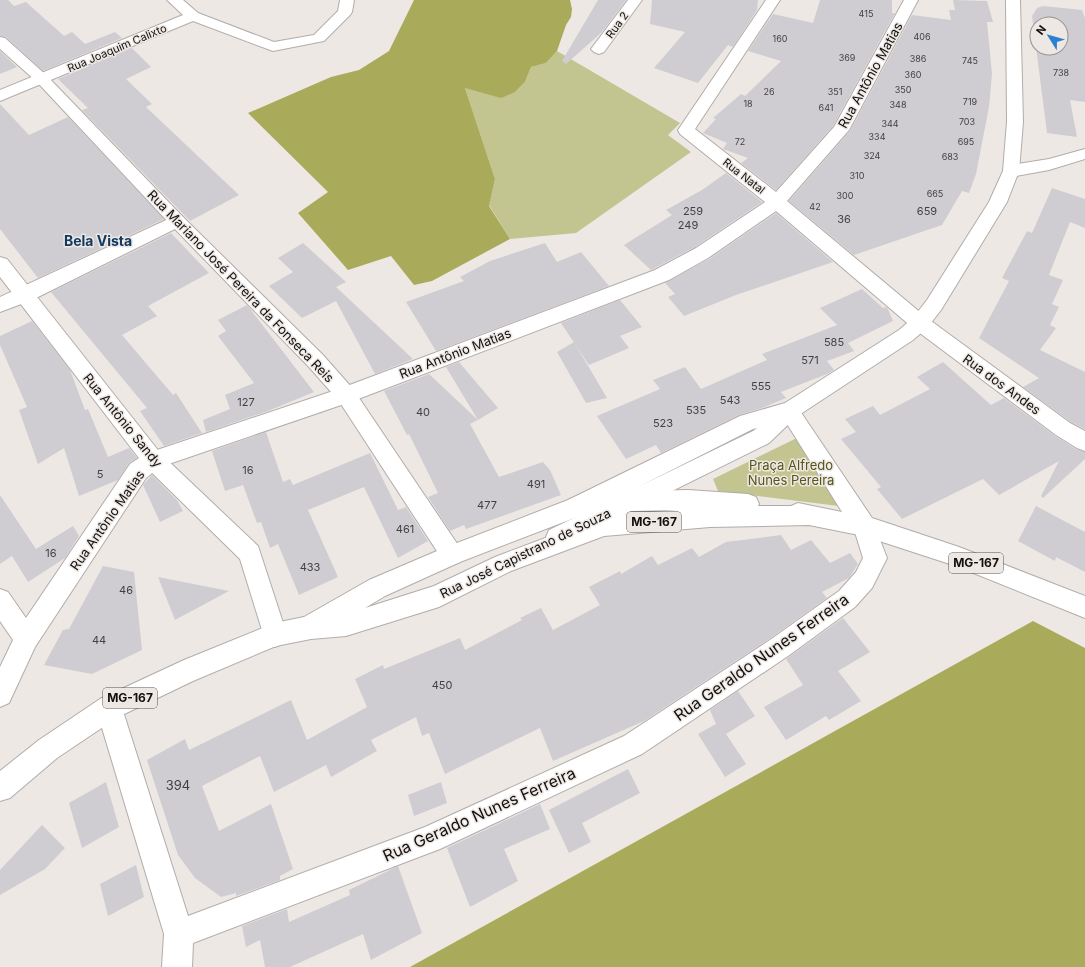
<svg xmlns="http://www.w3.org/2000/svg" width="1085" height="967" font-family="Inter,sans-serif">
	<rect width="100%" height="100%" fill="#eee8e5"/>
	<g fill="#c2c58f">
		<path d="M557,51L680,123L668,135L691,152L576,233L510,239L489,205L495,179L465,88L515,92L525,82L531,67L546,63Z"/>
		<path d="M801,436L847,507L718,491L713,479Z"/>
	</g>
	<g fill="#a9ab5b">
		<path d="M414,0H570L572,9L571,17L566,25L557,51L546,63L531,67L525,82L515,92L501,98L465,88L495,179L489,206L510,239L432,281L414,285L391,256L348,270L298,213L328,192L248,113L331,77L359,70L389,51Z"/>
		<path d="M1033,621L1085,648V967H410Z"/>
	</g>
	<g fill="#cfcdd2" fill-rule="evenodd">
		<path d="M0,0H8L14,6L26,2L64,36L72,32L85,44L115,32L122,38L43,71L6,37L0,36Z"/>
		<path d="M598,0H626L602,32L566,64L562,61Z"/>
		<path d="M652,0H758L757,10L733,47L728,45L698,83L654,68L685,32L650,24Z"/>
		<path d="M820,0H892V13H895L833,126L776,190L741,163L748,158L723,149L727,143L703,133L716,119L713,118L741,94L745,96L781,61L748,51L773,14L813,23Z"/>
		<path d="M953,0L987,1L993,22H987L992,74L989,107L976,174L969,193L962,191L942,225L854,255L789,201L850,131L912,15L951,20L949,10H955Z"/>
		<path d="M1043,6L1082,10L1085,18V102L1070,100L1077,137L1047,133L1032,16L1037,8ZM1037,24H1061V48H1037Z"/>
		<path d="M132,48L151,67L126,79L152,104L146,107L239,195L190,221L82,110L88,108L58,79Z"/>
		<path d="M0,51L17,67L0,74Z"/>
		<path d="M0,104L29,135L68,117L164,219L38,278L0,229Z"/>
		<path d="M726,173L762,202L695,247L651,270L624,245L672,215L666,210L702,190Z"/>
		<path d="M1052,188L1085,199V228L1070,222L1049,275L1063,280L1052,304L1059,307L1050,325L1056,328L1040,350L1085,372V429L1071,422L1023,387L1039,378L979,338L1009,281L1002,278L1027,231L1032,233Z"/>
		<path d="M776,213L833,262L736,295L684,316L668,297L675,294L665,283L709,259Z"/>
		<path d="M171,233L209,273L148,306L157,316L122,335L173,395L176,393L202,433L164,446L140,411L147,408L51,292Z"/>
		<path d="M303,243L346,282L336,287L413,359L375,374L336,301L302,318L269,286L293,272L278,258Z"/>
		<path d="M545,243L557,262L581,252L609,286L436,351L406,302L464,281L460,277L490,261Z"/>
		<path d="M862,289L883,308L886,307L888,309L893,321L848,343L854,351L827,361L834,370L827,374L781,392L786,398L762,408L739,415L661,453L656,445L626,459L597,416L660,389L653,380L685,367L701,389L767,360L762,354L837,325L820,308Z"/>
		<path d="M620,300L642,327L620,336L629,348L589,365L561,323Z"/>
		<path d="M247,305L314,392L268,411L206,432L203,420L230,409L225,395L254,383L218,336L226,331L218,320Z"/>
		<path d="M32,321L70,370L85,410L88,409L108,457L129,448L137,458L129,463L118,480L79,496L64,448L38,464L19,410L27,407L0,345V336Z"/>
		<path d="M574,342L607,398L586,403L557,352Z"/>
		<path d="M459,362L498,408L478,420L446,367Z"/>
		<path d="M943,362L991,405L1004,398L1055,436L1076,449L1085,452V459L1043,498L1041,496L1059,461L999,495L983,479L902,519L877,489L881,487L841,439L856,432L845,419L873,406L880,415L930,389L917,377Z"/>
		<path d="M429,374L478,420L470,424L499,477L543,462L550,470L561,495L466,529L464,525L450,531L428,497L438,493L409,434L407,435L384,391Z"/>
		<path d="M266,432L283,482L290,479L293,485L370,453L398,510L406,507L428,541L398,558L364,487L308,510L338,577L299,595L278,544L270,548L261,522L257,523L243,485L225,491L212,451Z"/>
		<path d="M152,475L177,500L183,511L160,522L143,485Z"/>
		<path d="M0,495L36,549L73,526L79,536L65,558L28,582L12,556L0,564Z"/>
		<path d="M1036,506L1085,532V572L1056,557L1055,561L1018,541Z"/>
		<path d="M781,535L791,550L811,540L830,563L850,553L858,564L849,578L822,592L827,598L769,639L644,721L553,761L540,728L445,774L429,733L422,736L416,717L371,740L377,751L331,777L326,765L274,792L260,756L202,786L219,831L271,804L293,869L280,876V880L236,896V893L221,897L195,878L178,855L147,760L185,739L189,750L291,700L307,740L367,707L355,679L383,665L384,669L460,638L465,650L522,620L520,618L541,608L553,630L600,605L589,587L620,571L621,574L652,556L658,565L692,548L699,557L726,542Z"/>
		<path d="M103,566L134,572L142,650L92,674L44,665L63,630L69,629Z"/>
		<path d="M158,577L229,591L175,620Z"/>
		<path d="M843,618L870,652L838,671L861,701L829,720L826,716L786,740L764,707L803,685L786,659Z"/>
		<path d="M738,691L755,716L726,734L746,764L725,777L698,734L716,724L710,710Z"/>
		<path d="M628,769L640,793L582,823L591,842L569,853L549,810Z"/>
		<path d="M106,782L119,827L82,848L69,803Z"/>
		<path d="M441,782L447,803L414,816L408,795Z"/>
		<path d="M540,804L550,829L504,849L518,881L470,907L447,848Z"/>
		<path d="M42,825L65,848L45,869L0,895V870Z"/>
		<path d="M136,865L144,897L108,916L100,884Z"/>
		<path d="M398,866L422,933L371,960L363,934L290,967H265L260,940L246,947L242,926L287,909L289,922L350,895L349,890Z"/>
	</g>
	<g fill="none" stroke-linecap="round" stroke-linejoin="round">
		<g stroke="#b2aca9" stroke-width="2">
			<g id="minor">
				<path d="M167,0H183L198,13L274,42L314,35L338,11L340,0H354L352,12L350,15L324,41L273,51L193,21L0,101V90L183,15Z"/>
				<path d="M628,0H642L604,52L599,54L594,52L591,49Z"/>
				<path d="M766,0H780L695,129L776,192L834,127L904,0H918L849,130L787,201L927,318L1070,423L1085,431V451L1077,448L1056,435L913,328L776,211L708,258L669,280L353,401L160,467L146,478L35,647L9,703L0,707V667L13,640L0,621V589L8,592L26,618L130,464L145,454L339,389L655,270L696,248L765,202L680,134L678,130Z"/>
				<path d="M1085,149V159L1049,170L1011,177L1005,175L1003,171L1005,167L1011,165L1049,159Z"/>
				<path d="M177,215L183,217L186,221L183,225L32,300L0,312V297Z"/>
				<path d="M864,516L872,519L887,558L872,588L855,607L788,656L642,754L440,849L193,943L192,967H162L164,934L96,708L100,699L109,695L118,699L122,708L188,916L425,827L624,736L770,640L839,591L856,572L863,558L853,526L856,519Z"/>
			</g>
		</g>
		<g stroke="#b2aca9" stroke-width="2">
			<g id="tertiary">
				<path d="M0,37L5,38L47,76L183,217L323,355L353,389L460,548L464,555L460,562L452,565L444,562L339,401L309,367L171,225L37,82L0,49Z"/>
				<path d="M0,257L7,259L161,454L258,546L287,635L284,643L275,647L266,643L240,559L145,466L0,277Z"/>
			</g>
		</g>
		<g stroke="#b2aca9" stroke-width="2">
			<path id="secondary" d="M1006,0H1020L1023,122L1019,171L1007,202L941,310L927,328L913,340L796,417L769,443L565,544L557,547L549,544L546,537L549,530L576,517L568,514L565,507L568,500L740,416L785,403L899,330L913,318L927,300L989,202L1003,171L1007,122ZM757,428L753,431L638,487L753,429Z"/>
		</g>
		<g stroke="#b2aca9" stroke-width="2">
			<path id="primary" d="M789,403L796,405L872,518L959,547L1085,596V618L956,566L864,536L809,525L710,527L604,536L511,571L439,607L346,636L311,639L276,646L193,681L118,717L57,758L10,798L0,801V771L39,740L100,699L184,660L275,623L304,617L369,580L444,548L568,500L576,497L633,491L688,490L748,494L756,497L759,504L758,506H791L798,503L842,512L779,411L782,405ZM677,510L604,516L495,557L434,586L365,608L385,596L460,562L577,517L633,511Z"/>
		</g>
		<use href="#minor" fill="#fff" fill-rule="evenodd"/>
		<use href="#tertiary" fill="#fff" fill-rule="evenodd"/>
		<use href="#secondary" fill="#fff" fill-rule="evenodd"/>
		<use href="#primary" fill="#fff" fill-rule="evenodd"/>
	</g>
	<g text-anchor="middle" stroke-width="3" stroke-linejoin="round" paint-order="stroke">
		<g font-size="9" fill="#413f40">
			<text x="866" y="17">415</text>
			<text x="922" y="40">406</text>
			<text x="780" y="42">160</text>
			<text x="847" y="61">369</text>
			<text x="918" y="62">386</text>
			<text x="970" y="64">745</text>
			<text x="1061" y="76">738</text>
			<text x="913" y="78">360</text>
			<text x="903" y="93">350</text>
			<text x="769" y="95">26</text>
			<text x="835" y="95">351</text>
			<text x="970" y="105">719</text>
			<text x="748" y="107">18</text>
			<text x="898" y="108">348</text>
			<text x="826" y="111">641</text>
			<text x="967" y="125">703</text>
			<text x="890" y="127">344</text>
			<text x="877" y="140">334</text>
			<text x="740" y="145">72</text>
			<text x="966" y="145">695</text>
			<text x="872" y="159">324</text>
			<text x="950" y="160">683</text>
			<text x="857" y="179">310</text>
			<text x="935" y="197">665</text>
			<text x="845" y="199">300</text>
			<text x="815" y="210">42</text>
		</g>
		<g font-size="11" fill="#12100f" stroke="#eee8e5">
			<text transform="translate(617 25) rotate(-54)" y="4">Rua 2</text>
			<text transform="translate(117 48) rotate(-23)" y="4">Rua Joaquim Calixto</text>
			<text transform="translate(744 176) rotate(38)" y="4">Rua Natal</text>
		</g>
		<g font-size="11" fill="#413f40">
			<text x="693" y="215">259</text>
			<text x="927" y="215">659</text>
			<text x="844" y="223">36</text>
			<text x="688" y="229">249</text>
			<text x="834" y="346">585</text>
			<text x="810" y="364">571</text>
			<text x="761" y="390">555</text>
			<text x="730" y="404">543</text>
			<text x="246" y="406">127</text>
			<text x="696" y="414">535</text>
			<text x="423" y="416">40</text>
			<text x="663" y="427">523</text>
			<text x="248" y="474">16</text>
			<text x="100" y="478">5</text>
			<text x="536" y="488">491</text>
			<text x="487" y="509">477</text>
			<text x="405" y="533">461</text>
			<text x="51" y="557">16</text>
			<text x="310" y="571">433</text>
			<text x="126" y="594">46</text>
			<text x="99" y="644">44</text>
			<text x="442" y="689">450</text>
		</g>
		<g fill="#eee8e5" stroke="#54514f" stroke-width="1">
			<rect x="627" y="512" width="54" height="20" rx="3"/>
			<rect x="949" y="553" width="54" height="20" rx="3"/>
			<rect x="103" y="688" width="54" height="20" rx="3"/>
		</g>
		<g font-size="12" font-weight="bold" fill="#12100f">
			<text x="654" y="526">MG-167</text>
			<text x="976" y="567">MG-167</text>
			<text x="130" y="702">MG-167</text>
		</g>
		<g font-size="13" fill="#12100f" stroke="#eee8e5">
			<text transform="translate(870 75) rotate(-61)" y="5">Rua Antônio Matias</text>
			<text transform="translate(241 286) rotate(46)" y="5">Rua Mariano José Pereira da Fonseca Reis</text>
			<text transform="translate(455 353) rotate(-21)" y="5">Rua Antônio Matias</text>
			<text transform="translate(1002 384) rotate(36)" y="5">Rua dos Andes</text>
			<text transform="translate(123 420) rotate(51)" y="5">Rua Antônio Sandy</text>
			<text transform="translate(107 520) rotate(-55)" y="5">Rua Antônio Matias</text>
			<text transform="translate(525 553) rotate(-26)" y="5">Rua José Capistrano de Souza</text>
		</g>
		<g font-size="13" fill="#545519" stroke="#eee8e5">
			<text x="791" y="470">Praça Alfredo<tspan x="791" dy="15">Nunes Pereira</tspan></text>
		</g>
		<g font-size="13" fill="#413f40">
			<text x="178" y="790">394</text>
		</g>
		<g font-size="14" font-weight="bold" fill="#113a60" stroke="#eee8e5">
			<text x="98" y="246">Bela Vista</text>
		</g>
		<g font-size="16" fill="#12100f" stroke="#eee8e5">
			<text transform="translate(761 657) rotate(-35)" y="6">Rua Geraldo Nunes Ferreira</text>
			<text transform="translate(479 814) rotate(-24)" y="6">Rua Geraldo Nunes Ferreira</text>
		</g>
	</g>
	<g transform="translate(1049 36) rotate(307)"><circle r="19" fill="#eee8e5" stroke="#96928f"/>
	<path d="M0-3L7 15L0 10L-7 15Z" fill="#2b81cf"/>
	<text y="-6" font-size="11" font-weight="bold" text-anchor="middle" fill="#12100f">N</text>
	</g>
</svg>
